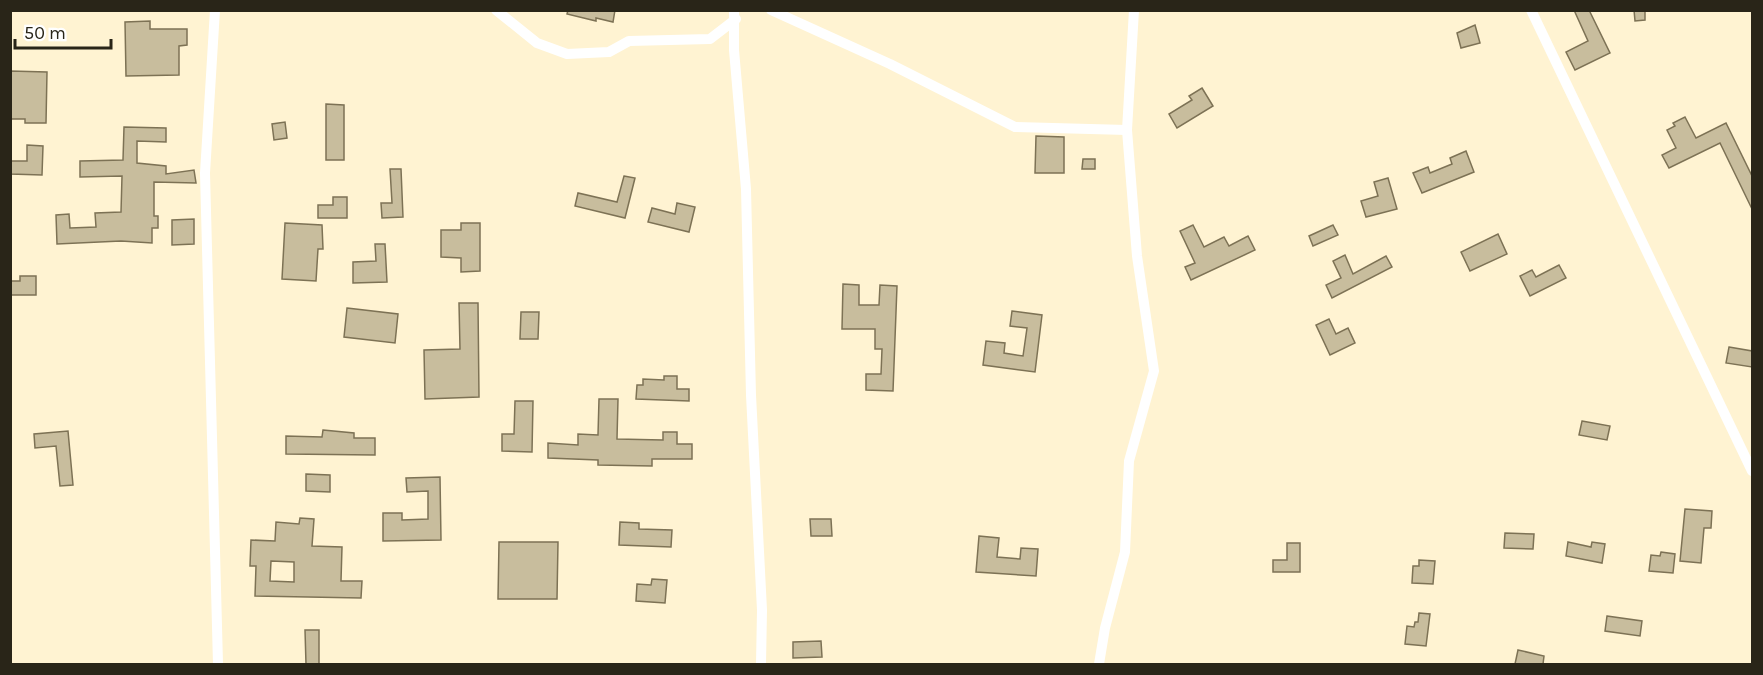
<svg xmlns="http://www.w3.org/2000/svg" width="1763" height="675" font-family="Karla,sans-serif">
	<rect width="100%" height="100%" fill="#fff3d2"/>
	<g fill="#c8bd9d" stroke="#7d7255" stroke-width="1.5" fill-rule="evenodd">
		<path d="M568,10H615L613,22L596,18V21L567,14Z"/>
		<path d="M1574,10H1589L1610,53L1575,70L1566,52L1588,41Z"/>
		<path d="M1634,10H1645V20L1635,21Z"/>
		<path d="M150,21V29H187V45L179,46V75L126,76L125,22Z"/>
		<path d="M1475,25L1480,43L1461,48L1457,33Z"/>
		<path d="M10,71L47,72L46,123H25V119H10Z"/>
		<path d="M1202,88L1213,106L1177,128L1169,114L1192,100L1189,96Z"/>
		<path d="M326,104L344,105V160H326Z"/>
		<path d="M1685,117L1696,138L1726,123L1752,176V209L1720,143L1669,168L1662,155L1676,148L1667,130L1675,126L1673,123Z"/>
		<path d="M285,122L287,138L274,140L272,124Z"/>
		<path d="M124,127L166,128V142L137,141V163L166,166V174L194,170L196,183L154,182V216H158V228H152V243L121,241L57,244L56,215L69,214L70,228L96,227L95,213L121,212L122,176L80,177V161L123,160Z"/>
		<path d="M1036,136L1064,137V173H1035Z"/>
		<path d="M27,145L43,146L42,175L10,174V161H27Z"/>
		<path d="M1466,151L1474,172L1422,193L1413,173L1428,167L1430,173L1452,164L1450,158Z"/>
		<path d="M1083,159H1095V169H1082Z"/>
		<path d="M390,169H401L403,217L382,218L381,203H392Z"/>
		<path d="M624,176L635,178L625,218L575,206L578,193L617,202Z"/>
		<path d="M1388,178L1397,209L1366,217L1361,201L1378,196L1374,182Z"/>
		<path d="M333,197H347V218H318V205H333Z"/>
		<path d="M677,203L695,207L689,232L648,222L652,208L675,214Z"/>
		<path d="M194,219V244L172,245V220Z"/>
		<path d="M285,223L322,225L323,249H318L316,281L282,279Z"/>
		<path d="M461,223H480V271L461,272V258L441,257V230H461Z"/>
		<path d="M1193,225L1204,247L1224,237L1229,246L1248,236L1255,250L1191,280L1185,267L1195,263L1180,231Z"/>
		<path d="M1333,225L1338,235L1313,246L1309,236Z"/>
		<path d="M1498,234L1507,254L1470,271L1461,252Z"/>
		<path d="M375,244H385L387,282L353,283V262L376,261Z"/>
		<path d="M1345,255L1353,274L1386,256L1392,267L1332,298L1326,285L1341,278L1333,261Z"/>
		<path d="M1559,265L1566,278L1530,296L1520,276L1532,270L1536,277Z"/>
		<path d="M20,276H36V295H10V281H20Z"/>
		<path d="M843,284L859,285V305H879L880,285L897,286L893,391L866,390V374H881L882,349H875V329H842Z"/>
		<path d="M459,303H478L479,397L425,399L424,350L460,349Z"/>
		<path d="M347,308L398,314L395,343L344,337Z"/>
		<path d="M1012,311L1042,315L1035,372L983,365L986,341L1005,343L1004,353L1023,356L1027,328L1010,326Z"/>
		<path d="M521,312H539L538,339H520Z"/>
		<path d="M1329,319L1336,334L1348,328L1355,343L1330,355L1316,325Z"/>
		<path d="M1729,347L1752,351V367L1726,363Z"/>
		<path d="M664,376H677V389H689V401L636,399L637,385H643V379L664,380Z"/>
		<path d="M599,399H618L617,439L663,440V432H677V444H692V459H652V466L598,465V460L548,458V443L578,445V434L598,435Z"/>
		<path d="M515,401H533L532,452L502,451V434H514Z"/>
		<path d="M1582,421L1610,426L1607,440L1579,435Z"/>
		<path d="M323,430L354,433V438H375V455L286,454V436L322,437Z"/>
		<path d="M68,431L73,485L60,486L56,446L35,448L34,434Z"/>
		<path d="M306,474L330,475V492L306,491Z"/>
		<path d="M440,477L441,540L383,541V513H402V520L428,519V491L407,492L406,478Z"/>
		<path d="M1685,509L1712,511L1711,528H1704L1701,563L1680,561Z"/>
		<path d="M300,518L314,519L312,546L342,547L341,581H362L361,598L255,596L256,566H250L251,540L275,541L276,522L299,524ZM271,561L294,562V582L270,581Z"/>
		<path d="M810,519H831L832,536H811Z"/>
		<path d="M620,522L639,523V529L672,530L671,547L619,545Z"/>
		<path d="M1505,533L1534,534L1533,549L1504,548Z"/>
		<path d="M979,536L999,538L997,557L1020,559L1021,548L1038,549L1036,576L976,572Z"/>
		<path d="M499,542H558L557,599H498Z"/>
		<path d="M1568,542L1591,547L1592,542L1605,544L1602,563L1566,556Z"/>
		<path d="M1287,543H1300V572H1273V560H1287Z"/>
		<path d="M1661,552L1675,554L1673,573L1649,571L1651,555L1660,556Z"/>
		<path d="M1419,560L1435,561L1433,584L1412,583L1413,566H1419Z"/>
		<path d="M652,579L667,580L665,603L636,601L637,584L651,585Z"/>
		<path d="M1419,613L1430,614L1426,646L1405,644L1407,626L1414,627L1415,622H1418Z"/>
		<path d="M1607,616L1642,621L1640,636L1605,631Z"/>
		<path d="M305,630H319V664H306Z"/>
		<path d="M821,641L822,657L793,658V642Z"/>
		<path d="M1518,650L1544,656L1543,664H1515Z"/>
	</g>
	<g fill="none" stroke-linecap="round" stroke-linejoin="round">
		<g stroke="#fff" stroke-width="10">
			<path d="M215,10L205,173L218,664"/>
			<path d="M496,10L537,43L567,54L609,52L629,41L710,39L736,19"/>
			<path d="M734,10V50L746,189L751,395L762,610L761,664"/>
			<path d="M771,10L890,64L1015,127L1127,130"/>
			<path d="M1531,10L1752,471"/>
			<path d="M1099,664L1105,628L1125,552L1129,461L1154,371L1137,256L1127,130L1134,10"/>
		</g>
	</g>
	<rect width="1763" height="675" fill="none" stroke="#292518" stroke-width="24"/>
	<path d="M15 39v9h96v-9" fill="none" stroke="#292518" stroke-width="3"/>
	<text x="24" y="39" font-size="18" fill="#292518" stroke="#ffffff" stroke-width="4.5" paint-order="stroke">50 m</text>
</svg>
